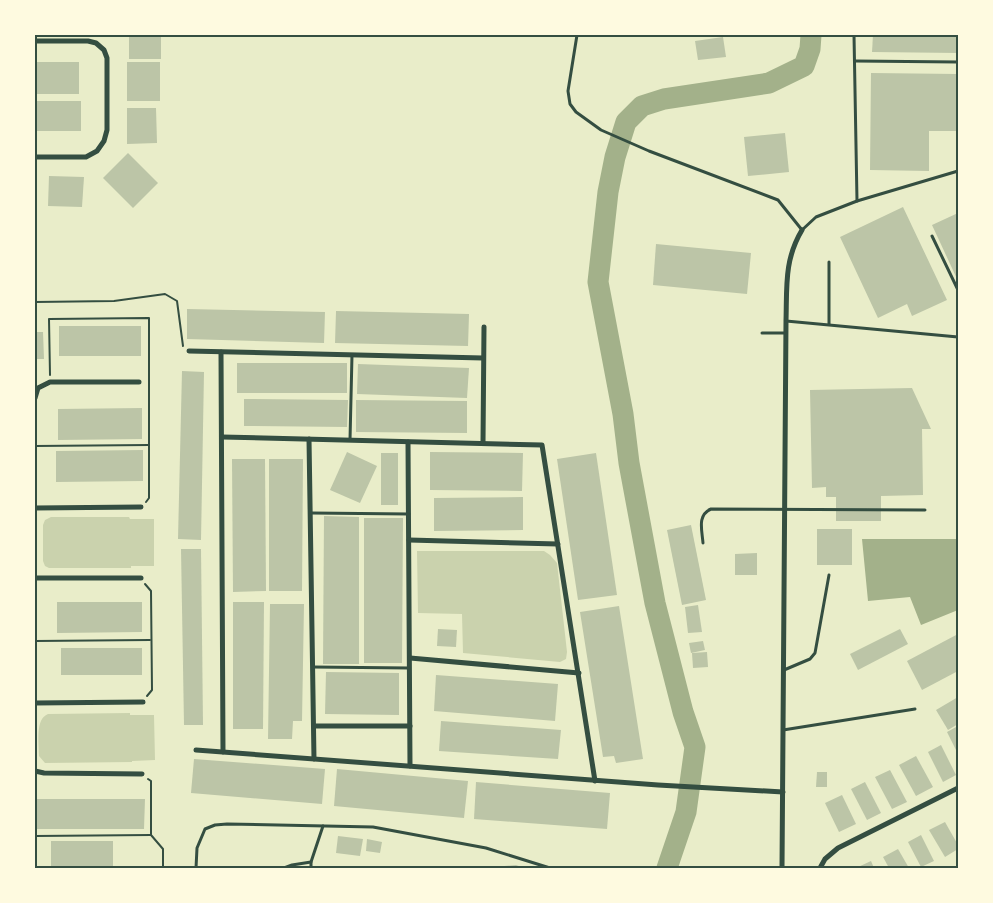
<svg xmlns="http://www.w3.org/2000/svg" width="993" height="903" font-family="Cabin,sans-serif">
	<rect width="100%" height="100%" fill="#e9edc9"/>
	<g fill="#cad2ad">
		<path d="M51,517H129L130,519H154V566H131V568H49L45,566L43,561V525L45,520Z"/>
		<path d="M417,551H544L550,555L557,563L567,652L566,659L560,662L463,653L462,614L418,613Z"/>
		<path d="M130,713V715H154L155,760L132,761V762L45,763L39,756C39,743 35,719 48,714Z"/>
	</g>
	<path fill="#a3b18a" d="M862,539H958V610L921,625L910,597L868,601Z"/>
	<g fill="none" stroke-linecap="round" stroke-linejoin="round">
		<path stroke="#a3b18a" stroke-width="21" d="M667,868L686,812L695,747L683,712L655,603L629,463L623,414L598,282L608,192L615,157L626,122L642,106L664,99L769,83L804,66L810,49L811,35"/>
	</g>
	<g fill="#bcc5a7">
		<rect x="129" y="35" width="32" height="24"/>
		<path d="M873,35H958V53L872,52Z"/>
		<path d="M723,37L726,57L698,60L695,41Z"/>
		<rect x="36" y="62" width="43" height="32"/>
		<rect x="127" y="62" width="33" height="39"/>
		<path d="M871,73L958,74V131H929V171L870,170Z"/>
		<rect x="37" y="101" width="44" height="30"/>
		<path d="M127,108H156L157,143L127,144Z"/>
		<path d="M785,133L789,172L748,176L744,137Z"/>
		<path d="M128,153L158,183L133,208L103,178Z"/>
		<path d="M49,176L84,177L82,207L48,206Z"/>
		<path d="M903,207L947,300L912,316L907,304L878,318L840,237Z"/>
		<path d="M958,213V281L932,225Z"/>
		<path d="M656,244L751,253L747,294L653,285Z"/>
		<path d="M187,309L325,312L324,343L187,339Z"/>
		<path d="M336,311L469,314L468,346L335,343Z"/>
		<rect x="59" y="326" width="82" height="30"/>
		<path d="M35,332H43L44,359H35Z"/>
		<rect x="237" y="363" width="110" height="30"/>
		<path d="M358,364L469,368L467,398L357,394Z"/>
		<path d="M182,371L204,372L201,540L178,539Z"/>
		<path d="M912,388L931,429H922L923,495L881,496V521H836V497H826V487L812,488L810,390Z"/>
		<path d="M244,399L348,400L347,427L244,426Z"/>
		<path d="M356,400L467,401V433L356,432Z"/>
		<path d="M142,408V439L58,440V409Z"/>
		<path d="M143,450V481L56,482V451Z"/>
		<path d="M347,452L377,466L360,503L330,490Z"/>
		<path d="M430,452L523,453L522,491L430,490Z"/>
		<rect x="381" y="453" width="17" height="52"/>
		<path d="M596,453L617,595L578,600L557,459Z"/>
		<path d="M232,459H265L266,591L233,592Z"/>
		<path d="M269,459H303L302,591H269Z"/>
		<path d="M523,497V530L434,531V498Z"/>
		<path d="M324,516L359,517V664H323Z"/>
		<path d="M364,518H403L402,663H364Z"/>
		<path d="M691,525L706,600L682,605L667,530Z"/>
		<rect x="817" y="529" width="35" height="36"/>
		<path d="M181,549H201L203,725H184Z"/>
		<path d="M757,553V575H735V554Z"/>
		<path d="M57,602H142V632L57,633Z"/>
		<path d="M233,602H264L263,729H233Z"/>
		<path d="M270,604H304L302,721H293L292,739H268Z"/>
		<path d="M698,605L702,632L688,633L685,607Z"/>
		<path d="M619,606L643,759L616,763L614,756L603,757L580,612Z"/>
		<path d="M438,629L457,630L456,647L437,646Z"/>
		<path d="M900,629L908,644L858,670L850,654Z"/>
		<path d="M958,634V671L922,690L907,661Z"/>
		<path d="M703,641L705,650L691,653L689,643Z"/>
		<rect x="61" y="648" width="81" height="27"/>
		<path d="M707,652L708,667L693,668L692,653Z"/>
		<path d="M326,672L399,673V715L325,714Z"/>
		<path d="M436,675L558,684L555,721L434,711Z"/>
		<path d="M958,697V724L948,730L936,710Z"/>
		<path d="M441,721L561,730L558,759L439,751Z"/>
		<path d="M958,726V754L947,732Z"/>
		<path d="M941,745L956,775L943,782L928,752Z"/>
		<path d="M916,756L933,787L916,796L899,765Z"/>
		<path d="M194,759L325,769L322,804L191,793Z"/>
		<path d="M337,769L468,781L464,818L334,806Z"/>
		<path d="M890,770L907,802L892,809L875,777Z"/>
		<path d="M817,772H827V787H816Z"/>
		<path d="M476,782L610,793L607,829L474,819Z"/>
		<path d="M865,782L881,813L867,820L851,789Z"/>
		<path d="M842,795L856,824L839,832L825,803Z"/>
		<path d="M35,799H145L144,829H35Z"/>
		<path d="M945,822L958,845V849L945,857L929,830Z"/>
		<path d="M921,835L934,861L921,867L908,842Z"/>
		<path d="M338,836L363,839L360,856L336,853Z"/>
		<path d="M367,839L382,842L380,853L366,851Z"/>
		<rect x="51" y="841" width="62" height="27"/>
		<path d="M898,849L909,868H889L883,857Z"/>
		<path d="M871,861L874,868H856Z"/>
		<path d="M516,865L524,868H493V867Z"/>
	</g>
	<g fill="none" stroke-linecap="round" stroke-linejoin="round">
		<g stroke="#344e41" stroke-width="2">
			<path d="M35,302L114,301L165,294L177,301L183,346"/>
			<path d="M50,375L49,319L149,318V498L146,502"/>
			<path d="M35,446L149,445"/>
			<path d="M145,584L151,591L152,690L147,696"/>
			<path d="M35,641L150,640"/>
			<path d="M148,779L151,781V835L163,849V868"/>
			<path d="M35,836L151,835"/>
		</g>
		<g stroke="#344e41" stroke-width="3">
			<path d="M577,35L568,91L570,104L576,112L601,130L649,151L778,200L802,230L816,217L857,201L958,171"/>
			<path d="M854,35L857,201"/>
			<path d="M855,61L958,62"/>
			<path d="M932,236L958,290"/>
			<path d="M829,262V324"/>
			<path d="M786,321L958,337"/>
			<path d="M762,333H786"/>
			<path d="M350,440L352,355"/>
			<path d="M311,513L409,514"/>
			<path d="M703,543C702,530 697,515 711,509L925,510"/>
			<path d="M313,667L409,668"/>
			<path d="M784,670L810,659L815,653L829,575"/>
			<path d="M783,730L915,709"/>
			<path d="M196,868L197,848L205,829L215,825L227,824L373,827L486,848L550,868"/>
			<path d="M284,868L292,865L311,862"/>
			<path d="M311,868V862L323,826"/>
		</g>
		<g stroke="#344e41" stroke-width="5">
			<path d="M35,41H88L96,43L104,50L107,58V130L104,141L97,151L86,157H35"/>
			<path d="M189,351L483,358"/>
			<path d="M221,352L223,752"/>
			<path d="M35,398L38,388L50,382H139"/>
			<path d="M222,437L542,445L595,781"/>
			<path d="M309,439L314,759"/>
			<path d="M408,442L410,766"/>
			<path d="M483,443L484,327"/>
			<path d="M35,508L141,507"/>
			<path d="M409,540L558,544"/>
			<path d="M35,578H141"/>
			<path d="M410,658L579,673"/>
			<path d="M35,703L143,702"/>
			<path d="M314,726H410"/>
			<path d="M196,750L658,785L783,792"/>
			<path d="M35,771L44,773L142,774"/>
			<path d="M782,868L786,321C787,287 784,260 802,230"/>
			<path d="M820,868L825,859L838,848L958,788"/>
		</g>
	</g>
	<rect width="993" height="903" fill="none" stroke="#fefae0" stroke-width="72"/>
	<rect x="36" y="36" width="921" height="831" fill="none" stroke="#344e41" stroke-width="2"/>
</svg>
